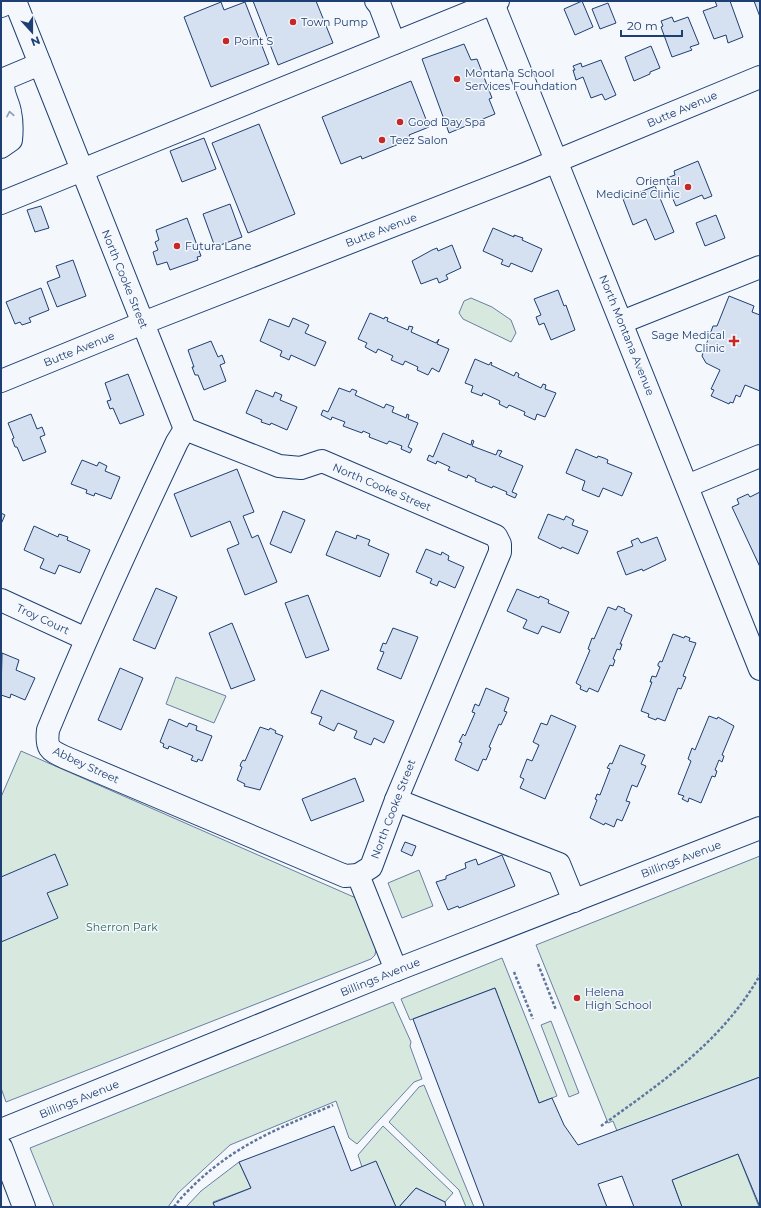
<svg xmlns="http://www.w3.org/2000/svg" width="761" height="1208" font-family="Montserrat,sans-serif">
	<rect width="100%" height="100%" fill="#f4f7fb"/>
	<g fill="#d7e8df" stroke="#687fa3">
		<path d="M471,298L492,307L511,320L516,333L511,342L463,319L459,313L464,301Z"/>
		<path d="M176,677L226,696L214,723L166,704Z"/>
		<path d="M21,751L356,898L376,949L375,955L371,959L6,1102L1,1088V797Z"/>
		<path d="M760,856V1077L617,1131L613,1121L608,1123L536,945Z"/>
		<path d="M419,870L433,906L402,918L388,883Z"/>
		<path d="M502,958L557,1096L539,1103L495,988L410,1020L401,999Z"/>
		<path d="M393,1002L411,1042L410,1046L422,1079L414,1082L357,1144L349,1138L336,1101L230,1145L178,1193L168,1207H54L30,1148Z"/>
		<path d="M551,1021L579,1093L569,1097L541,1025Z"/>
		<path d="M424,1085L474,1207H466L459,1190L389,1122L419,1087Z"/>
		<path d="M383,1126L453,1193L445,1202L416,1188L399,1207H396L376,1162L362,1167L358,1155Z"/>
		<path d="M738,1154L759,1207H682L672,1180Z"/>
		<path d="M239,1162L251,1188L213,1202L215,1207H186L201,1191Z"/>
	</g>
	<g fill="#d5e0f0" stroke="#1d3f73">
		<path d="M253,1H316L333,43L278,65Z"/>
		<path d="M582,1L593,27L575,35L564,9Z"/>
		<path d="M715,1H730L743,37L728,43L726,35L714,39L703,11L717,6Z"/>
		<path d="M754,1H760V17Z"/>
		<path d="M221,2L224,10L245,2L269,64L211,87L184,17Z"/>
		<path d="M608,3L616,23L600,29L592,9Z"/>
		<path d="M672,17L674,22L688,17L699,44L690,47L692,50L672,57L661,27L663,26L661,21Z"/>
		<path d="M464,44L471,60L477,59L492,98L489,99L495,114L449,133L422,59Z"/>
		<path d="M651,46L660,68L650,72V74L634,81L625,57Z"/>
		<path d="M601,60L616,95L605,100L602,94L591,98L583,77L576,80L573,70H575L573,66L581,63L582,67Z"/>
		<path d="M411,81L429,127L409,135L411,139L362,159L361,156L341,164L322,117Z"/>
		<path d="M259,124L295,214L248,233L212,143Z"/>
		<path d="M204,138L216,169L182,182L170,151Z"/>
		<path d="M698,161L712,196L704,199L702,195L676,206L664,179L675,175L674,171Z"/>
		<path d="M655,186L674,232L655,240L646,219L633,225L623,199Z"/>
		<path d="M230,204L242,237L215,247L203,214Z"/>
		<path d="M41,206L49,228L35,232L27,210Z"/>
		<path d="M716,215L725,238L705,246L696,223Z"/>
		<path d="M187,218L201,256L197,257L198,260L170,270L167,262L157,265L153,252L158,250L155,242L159,240L156,230Z"/>
		<path d="M493,228L514,237V235L523,238L522,240L542,249L532,272L511,263L509,267L501,264L503,260L483,251Z"/>
		<path d="M452,245L461,268L446,275L448,279L439,283L437,278L421,284L412,261L432,250L437,248L438,251Z"/>
		<path d="M73,260L86,296L57,307L47,282L60,277L56,266Z"/>
		<path d="M41,288L49,310L29,318L31,322L22,325L20,322L15,324L6,302Z"/>
		<path d="M558,290L564,306L566,305L567,308L575,330L551,340L544,323L539,325L536,317L541,315L534,299Z"/>
		<path d="M729,296L754,306L752,312L760,315V391L745,385L740,397L736,395L733,403L730,402L729,404L711,396L714,390L711,389L720,370L706,363L702,356L713,326H717Z"/>
		<path d="M370,313L384,319L385,317L388,318L387,321L408,330L409,326L413,327L411,332L436,343L439,339L437,344L449,349L439,372L432,368L428,375L417,370L418,367L405,361L403,365L391,360L393,356L378,349L376,353L365,347L367,343L358,339Z"/>
		<path d="M293,318L309,325L305,333L326,342L315,366L291,355L289,360L285,358L280,356L282,351L260,341L269,319L289,327Z"/>
		<path d="M211,341L218,357L222,355L225,363L220,365L226,381L204,390L198,375H195L192,367H194L188,350Z"/>
		<path d="M475,359L489,365L491,362L492,363L491,365L514,376L516,372L519,374L518,377L541,388L543,384L546,385L545,389L556,393L545,417L537,414L535,420L524,415L525,412L509,405L507,408L499,404L500,401L483,393L482,396L471,392L473,386L465,383Z"/>
		<path d="M128,374L144,415L120,424L113,408L110,409L107,401L111,400L105,383Z"/>
		<path d="M339,388L350,392L352,389L357,391L355,395L384,408L386,404L394,407L392,412L404,417L406,418L407,414L409,415L408,419L418,423L408,447L412,449L410,453L401,449L402,446L389,441L387,444L369,437L370,434L363,431L362,433L343,426L345,422L332,417L331,420L321,415L323,410L328,412Z"/>
		<path d="M256,390L273,397L275,392L282,395L280,400L297,407L287,430L271,423L270,425L261,422L262,420L246,413Z"/>
		<path d="M31,414L37,429L42,427L45,435L40,437L46,452L23,461L17,447H15L12,439L14,438L8,423Z"/>
		<path d="M443,433L471,445L472,440L474,441L472,446L496,455L498,450L502,451L499,456L523,466L512,492L517,494L515,498L506,494L507,492L493,486L492,488L475,481L476,479L468,475L467,478L448,470L450,467L437,461L436,464L427,460L429,455L433,457Z"/>
		<path d="M576,449L597,458L598,456L604,458L608,460L607,463L632,473L622,496L603,488L599,497L582,490L585,481L566,473Z"/>
		<path d="M82,460L97,466L99,462L107,466L105,471L120,477L111,499L95,493L94,496L86,493L87,490L71,484Z"/>
		<path d="M237,469L254,512L243,516L252,538L258,535L277,582L245,595L227,549L239,544L230,521L191,537L174,494Z"/>
		<path d="M760,492V567L732,507L739,504L737,499L748,494L750,497Z"/>
		<path d="M283,511L305,520L291,553L270,544Z"/>
		<path d="M1,513L5,515L1,524Z"/>
		<path d="M548,514L564,520L566,516L574,520L572,525L588,531L578,554L562,547L561,549L538,538Z"/>
		<path d="M34,526L58,537L59,534L68,537L67,540L90,550L80,573L59,565L55,574L40,568L44,559L24,550Z"/>
		<path d="M336,531L356,539L357,535L370,540L368,545L389,554L380,577L326,555Z"/>
		<path d="M657,537L666,560L643,571L642,569L626,575L617,552L633,546L631,541L638,538L641,543Z"/>
		<path d="M426,549L441,555L442,552L449,556L448,560L464,567L455,588L439,581L437,586L430,583L432,579L416,572Z"/>
		<path d="M156,588L177,597L155,649L133,640Z"/>
		<path d="M517,589L539,598L540,596L549,600L548,603L569,612L560,633L542,626L538,634L523,628L527,620L507,611Z"/>
		<path d="M308,595L329,650L306,658L285,603Z"/>
		<path d="M618,606L625,609L624,611L632,615L620,644H622L620,650L617,649L613,659L615,660L613,666L610,665L598,692L589,688L587,692L580,689L581,686L576,683L590,650L588,649L592,638L594,639L608,607L616,610Z"/>
		<path d="M232,623L255,680L231,689L209,633Z"/>
		<path d="M393,628L418,637L401,679L377,669L384,652L380,651L383,643L386,644Z"/>
		<path d="M673,634L684,638L685,636L690,638L689,641L696,643L683,676L686,677L681,689L678,688L665,721L657,718L656,720L648,717L649,714L641,711L652,682H650L652,676L656,677L660,667L658,666V664L660,661L662,662Z"/>
		<path d="M2,653L19,660L16,670L35,678L25,700L11,694L10,698L1,695Z"/>
		<path d="M120,668L143,678L121,730L98,720Z"/>
		<path d="M486,688L509,698L504,711L507,712L501,725L499,724L489,747L491,748L486,760L483,759L478,771L455,760L462,743L459,742L463,734L465,736L475,713L472,712L475,704L479,706Z"/>
		<path d="M321,690L394,721L384,743L374,738L371,745L354,738L357,731L338,723L334,731L319,724L322,717L311,713Z"/>
		<path d="M551,715L576,726L545,799L520,788L524,779L520,777L527,759L532,761L539,745L533,742L541,723L547,725Z"/>
		<path d="M709,716L717,719L718,717L734,726L722,755L724,756L722,762L719,760L715,770L717,771L715,777L712,776L701,803L689,798L688,802L682,799L684,796L678,794L691,761L688,759L692,748L695,750Z"/>
		<path d="M169,719L187,727L189,723L197,726L196,730L212,736L202,761L198,759L197,762L191,760L193,756L169,746L168,749L163,747L164,744L160,742Z"/>
		<path d="M260,727L269,730L270,728L276,731L275,733L283,736L260,790L244,786L245,784L237,780L242,767L240,766L241,763L243,760L245,761Z"/>
		<path d="M620,745L645,755L641,764L646,766L637,787L632,785L626,801L630,802L622,821L617,819L614,827L605,823L604,825L590,818L597,800L595,799L596,797L597,794L600,795L610,769L607,768L610,763L612,764Z"/>
		<path d="M355,778L364,801L311,821L302,799Z"/>
		<path d="M405,842L416,846L412,856L401,851Z"/>
		<path d="M55,854L68,885L47,893L58,918L1,942V877Z"/>
		<path d="M502,855L515,886L459,908L458,906L448,910L436,882L446,879V876L466,868L465,863L476,859L478,865Z"/>
		<path d="M495,988L539,1103L552,1098L564,1125L578,1145L760,1077V1207L738,1154L672,1180L682,1207H634L622,1176L598,1184L607,1207H481L484,1206L413,1019Z"/>
		<path d="M334,1126L351,1171L376,1161L396,1207H215L213,1203L251,1188L239,1162Z"/>
		<path d="M416,1188L445,1202L446,1207H399Z"/>
	</g>
	<g fill="none" stroke-linecap="round" stroke-linejoin="round">
		<g stroke="#1d3f73" stroke-width="24">
			<g id="minor">
				<path d="M15,1L185,429L279,466L301,468L322,461L496,536L500,544V552L396,800L371,867L358,875L345,876L64,757C49,750 46,748 48,730C88,633 132,537 177,442L185,429"/>
				<path d="M376,1L380,6L394,43"/>
				<path d="M1,147L11,140C12,130 12,121 10,112C8,100 0,91 4,79L40,64"/>
				<path d="M1,203L498,1"/>
				<path d="M622,322L760,267"/>
				<path d="M1,381L143,323L525,174L760,77"/>
				<path d="M687,486L760,456"/>
				<path d="M1,600L86,639"/>
				<path d="M396,800L559,864L574,901"/>
				<path d="M358,875L396,970"/>
				<path d="M1,1130L396,970L760,828"/>
				<path d="M1,1147L24,1207"/>
			</g>
		</g>
		<g stroke="#1d3f73" stroke-width="24">
			<g id="highway">
				<path d="M492,1L760,669"/>
				<path d="M1,6L13,1"/>
			</g>
		</g>
		<g stroke="#5e769c" stroke-width="2.5" stroke-dasharray="3 2" stroke-linecap="butt">
			<path d="M538,964L556,1010"/>
			<path d="M514,972L533,1019"/>
			<path d="M601,1126C661,1083 723,1041 760,975"/>
			<path d="M174,1207C181,1197 189,1190 197,1182C239,1143 282,1127 333,1105"/>
		</g>
		<use href="#minor" stroke="#f4f7fb" stroke-width="22"/>
		<use href="#highway" stroke="#f4f7fb" stroke-width="22"/>
	</g>
	<defs><path id="oneway-chevron" d="M-2-3.5L2.5 0L-2 3.5" fill="none" stroke-width="1.6" stroke-linecap="round" stroke-linejoin="round"/></defs>
	<use stroke="#889bb7" href="#oneway-chevron" transform="translate(10 114) rotate(-101)"/>
	<g fill="#c62828" stroke="#f4f7fb" stroke-width="1.5">
		<circle cx="293" cy="22" r="4"/>
		<circle cx="226" cy="41" r="4"/>
		<circle cx="457" cy="79" r="4"/>
		<circle cx="400" cy="122" r="4"/>
		<circle cx="382" cy="140" r="4"/>
		<circle cx="688" cy="187" r="4"/>
		<circle cx="177" cy="246" r="4"/>
		<path d="M732 335h4v4h4v4h-4v4h-4v-4h-4v-4h4z"/>
		<circle cx="577" cy="998" r="4"/>
	</g>
	<g text-anchor="middle" stroke-width="3" stroke-linejoin="round" paint-order="stroke">
		<g font-size="11" fill="#1d3f73" stroke="#f4f7fb" text-anchor="start">
			<text x="301" y="26">Town Pump</text>
			<text x="234" y="45">Point S</text>
			<text x="465" y="77">Montana School<tspan x="465" dy="13">Services Foundation</tspan></text>
			<text x="408" y="126">Good Day Spa</text>
			<text x="390" y="144">Teez Salon</text>
			<text x="680" y="185" text-anchor="end">Oriental<tspan x="680" dy="13">Medicine Clinic</tspan></text>
			<text x="185" y="250">Futura Lane</text>
			<text x="725" y="339" text-anchor="end">Sage Medical<tspan x="725" dy="13">Clinic</tspan></text>
			<text x="585" y="996">Helena<tspan x="585" dy="13">High School</tspan></text>
		</g>
		<g font-size="11" fill="#1d3f73" stroke="#f4f7fb">
			<text transform="translate(682 109) rotate(-23)" y="4">Butte Avenue</text>
			<text transform="translate(381 230) rotate(-21)" y="4">Butte Avenue</text>
			<text transform="translate(125 279) rotate(68)" y="4">North Cooke Street</text>
			<text transform="translate(627 335) rotate(68)" y="4">North Montana Avenue</text>
			<text transform="translate(79 349) rotate(-22)" y="4">Butte Avenue</text>
			<text transform="translate(382 487) rotate(23)" y="4">North Cooke Street</text>
			<text transform="translate(43 619) rotate(25)" y="4">Troy Court</text>
			<text transform="translate(86 765) rotate(25)" y="4">Abbey Street</text>
			<text transform="translate(393 809) rotate(-69)" y="4">North Cooke Street</text>
			<text transform="translate(681 859) rotate(-21)" y="4">Billings Avenue</text>
			<text transform="translate(380 977) rotate(-22)" y="4">Billings Avenue</text>
			<text transform="translate(79 1099) rotate(-22)" y="4">Billings Avenue</text>
		</g>
		<g font-size="11" fill="#2c6c60" stroke="#f4f7fb">
			<text x="122" y="931">Sherron Park</text>
		</g>
	</g>
	<rect width="761" height="1208" fill="none" stroke="#1d3f73" stroke-width="4"/>
	<g transform="translate(32 32) rotate(159)" stroke="#f4f7fb" stroke-width="3" paint-order="stroke">
	<path d="M0-3L7 15L0 10L-7 15Z" fill="#1d3f73"/>
	<text y="-6" font-size="11" font-weight="bold" text-anchor="middle" fill="#1d3f73">N</text>
	</g>
	<path d="M621 30v6h61v-6" fill="none" stroke="#1d3f73" stroke-width="2"/>
	<text x="627" y="30" font-size="12" fill="#1d3f73" stroke="#f4f7fb" stroke-width="3" paint-order="stroke">20 m</text>
</svg>
